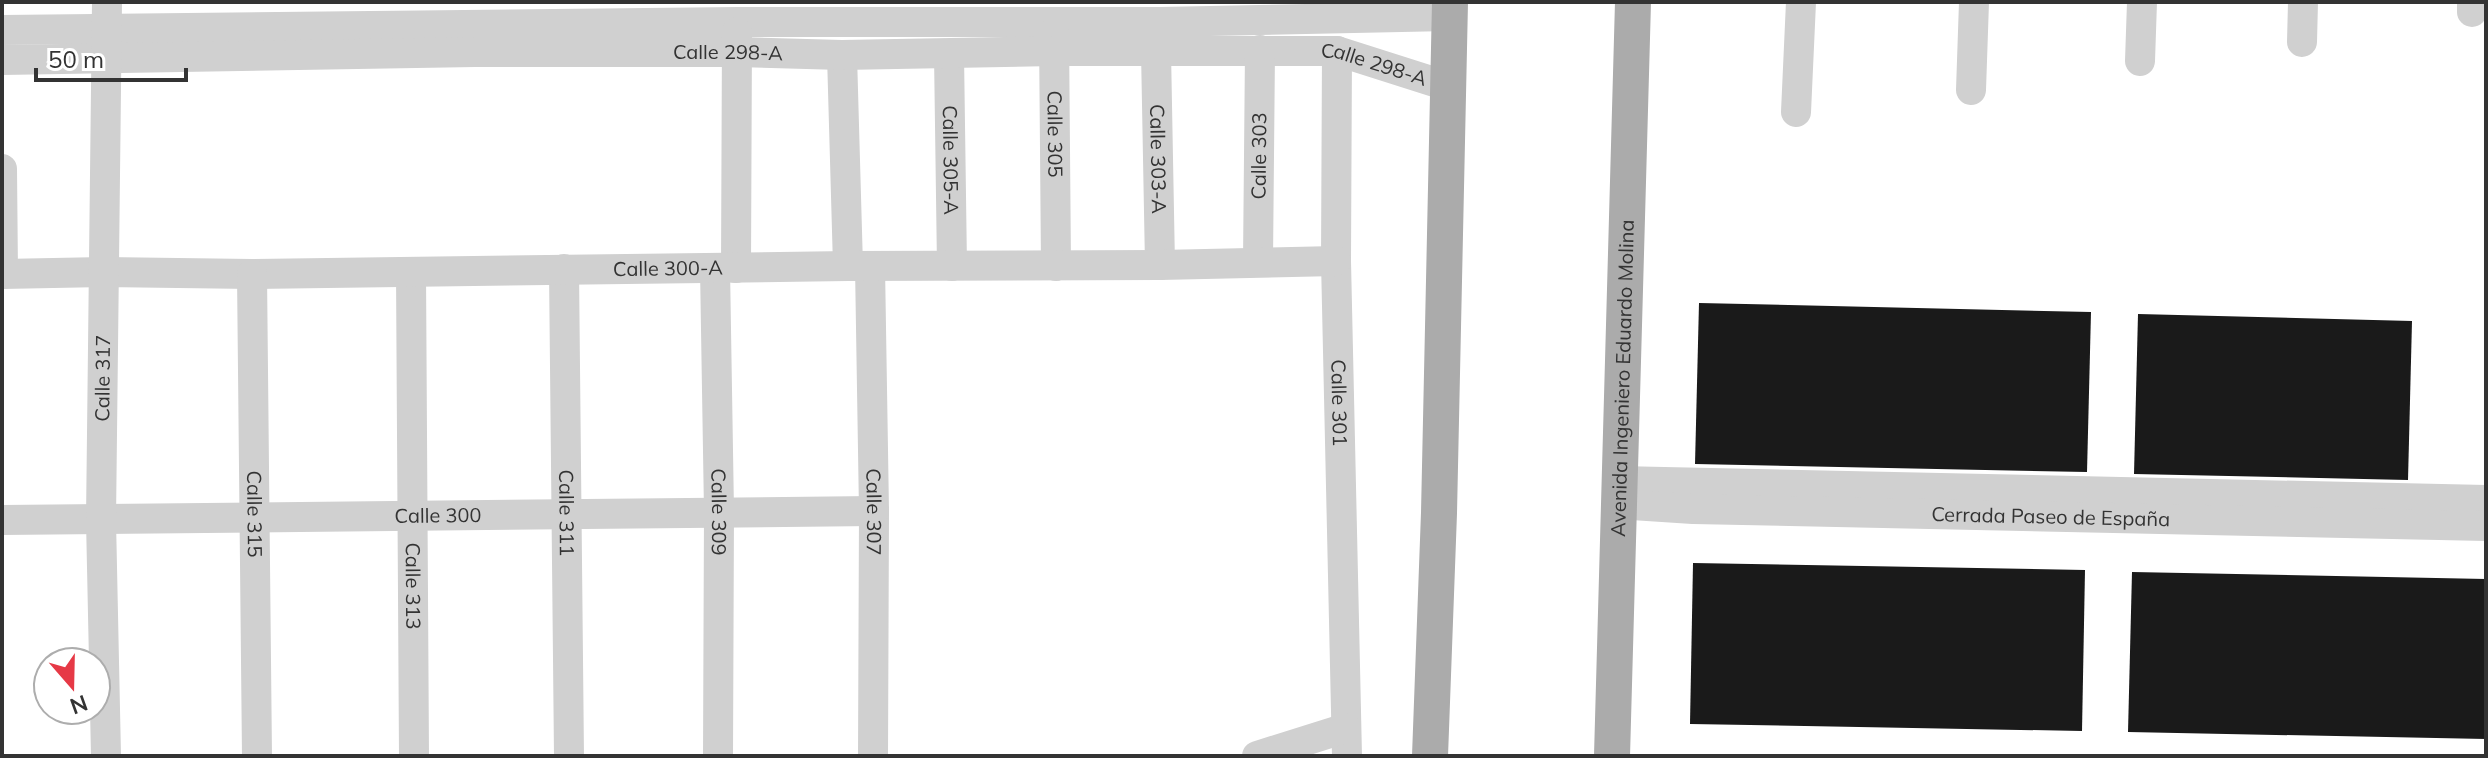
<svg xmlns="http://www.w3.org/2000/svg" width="2488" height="758" font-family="Mulish,sans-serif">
	<rect width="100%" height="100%" fill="#fff"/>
	<g fill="#1a1a1a">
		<path d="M1699,303L2091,312L2087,472L1695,464Z"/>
		<path d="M2138,314L2412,321L2408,480L2134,474Z"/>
		<path d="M1693,563L2085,570L2082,731L1690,724Z"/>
		<path d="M2132,572L2486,579V739L2128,732Z"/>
	</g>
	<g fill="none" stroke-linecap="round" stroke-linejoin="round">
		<g stroke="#d0d0d0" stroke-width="30">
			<path d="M2472,12V2"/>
			<path d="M2,30L737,22H1160L1449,16"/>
			<path id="s1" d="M1054,32L1056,266"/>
			<path d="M2302,42L2303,2"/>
			<path id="s2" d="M1156,51L1160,265"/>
			<path id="s3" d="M1337,51L1336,261L1347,756"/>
			<path id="s4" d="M949,54L952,266"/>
			<path d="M842,55L848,266"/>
			<path id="s5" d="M2,60L475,52H737L842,55L1054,51H1337L1447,86"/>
			<path d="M2140,61L2142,2"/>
			<path d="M1971,90L1974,2"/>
			<path d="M1796,112L1801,2"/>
			<path d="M2,169L3,274"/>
			<path id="s6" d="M1258,262L1260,50"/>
			<path id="s7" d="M870,266L874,511L873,756"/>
			<path id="s8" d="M715,268L719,511L718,756"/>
			<path d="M736,268L737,32"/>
			<path id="s9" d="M564,269L569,756"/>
			<path id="s10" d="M411,272L414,756"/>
			<path id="s11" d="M2,274L104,272L252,274L848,266L1160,265L1336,261"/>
			<path id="s12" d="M252,274L257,756"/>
			<path d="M1618,481L2486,500"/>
			<path id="s13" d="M1617,504L1693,509L2486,526"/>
			<path id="s14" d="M2,520L874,511"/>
			<path id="s15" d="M106,756L101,520L107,2"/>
			<path d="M1257,756L1346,728"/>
		</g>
		<g stroke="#ababab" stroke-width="36">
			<path d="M1430,756L1439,513L1450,2"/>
			<path id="s16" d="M1612,756L1633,2"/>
		</g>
	</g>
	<g text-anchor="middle" stroke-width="8" stroke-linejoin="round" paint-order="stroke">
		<g font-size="20" fill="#333" stroke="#fff">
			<text dy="7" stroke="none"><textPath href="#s5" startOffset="726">Calle 298-A</textPath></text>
			<text dy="7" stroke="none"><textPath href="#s5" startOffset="1374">Calle 298-A</textPath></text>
			<text dy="7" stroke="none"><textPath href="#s1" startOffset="102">Calle 305</textPath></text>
			<text dy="7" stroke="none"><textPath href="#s6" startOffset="106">Calle 303</textPath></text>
			<text dy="7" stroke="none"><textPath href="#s2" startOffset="108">Calle 303-A</textPath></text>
			<text dy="7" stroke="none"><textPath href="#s4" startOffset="106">Calle 305-A</textPath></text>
			<text dy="7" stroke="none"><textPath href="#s11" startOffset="666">Calle 300-A</textPath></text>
			<text dy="7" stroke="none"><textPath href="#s15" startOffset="378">Calle 317</textPath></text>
			<text dy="7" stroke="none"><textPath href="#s16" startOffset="378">Avenida Ingeniero Eduardo Molina</textPath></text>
			<text dy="7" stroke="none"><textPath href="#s3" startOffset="352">Calle 301</textPath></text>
			<text dy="7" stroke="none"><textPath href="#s7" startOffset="246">Calle 307</textPath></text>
			<text dy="7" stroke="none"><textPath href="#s9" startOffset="244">Calle 311</textPath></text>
			<text dy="7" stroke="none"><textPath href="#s8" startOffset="244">Calle 309</textPath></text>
			<text dy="7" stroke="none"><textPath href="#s12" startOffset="240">Calle 315</textPath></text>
			<text dy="7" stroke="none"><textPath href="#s14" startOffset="436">Calle 300</textPath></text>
			<text dy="7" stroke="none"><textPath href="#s13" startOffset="434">Cerrada Paseo de España</textPath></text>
			<text dy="7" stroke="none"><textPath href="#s10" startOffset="314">Calle 313</textPath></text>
		</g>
	</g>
	<rect width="2488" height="758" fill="none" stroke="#333333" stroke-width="8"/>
	<g transform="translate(72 686) rotate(160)"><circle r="38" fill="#ffffff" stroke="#adadad" stroke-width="2"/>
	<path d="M0-6L14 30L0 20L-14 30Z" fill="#e63946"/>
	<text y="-12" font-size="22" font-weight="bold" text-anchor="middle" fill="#333333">N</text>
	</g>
	<path d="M36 68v12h150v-12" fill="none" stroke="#333333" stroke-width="4"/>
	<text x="48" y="68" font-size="24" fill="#333333" stroke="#ffffff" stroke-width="6" paint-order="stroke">50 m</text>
</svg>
